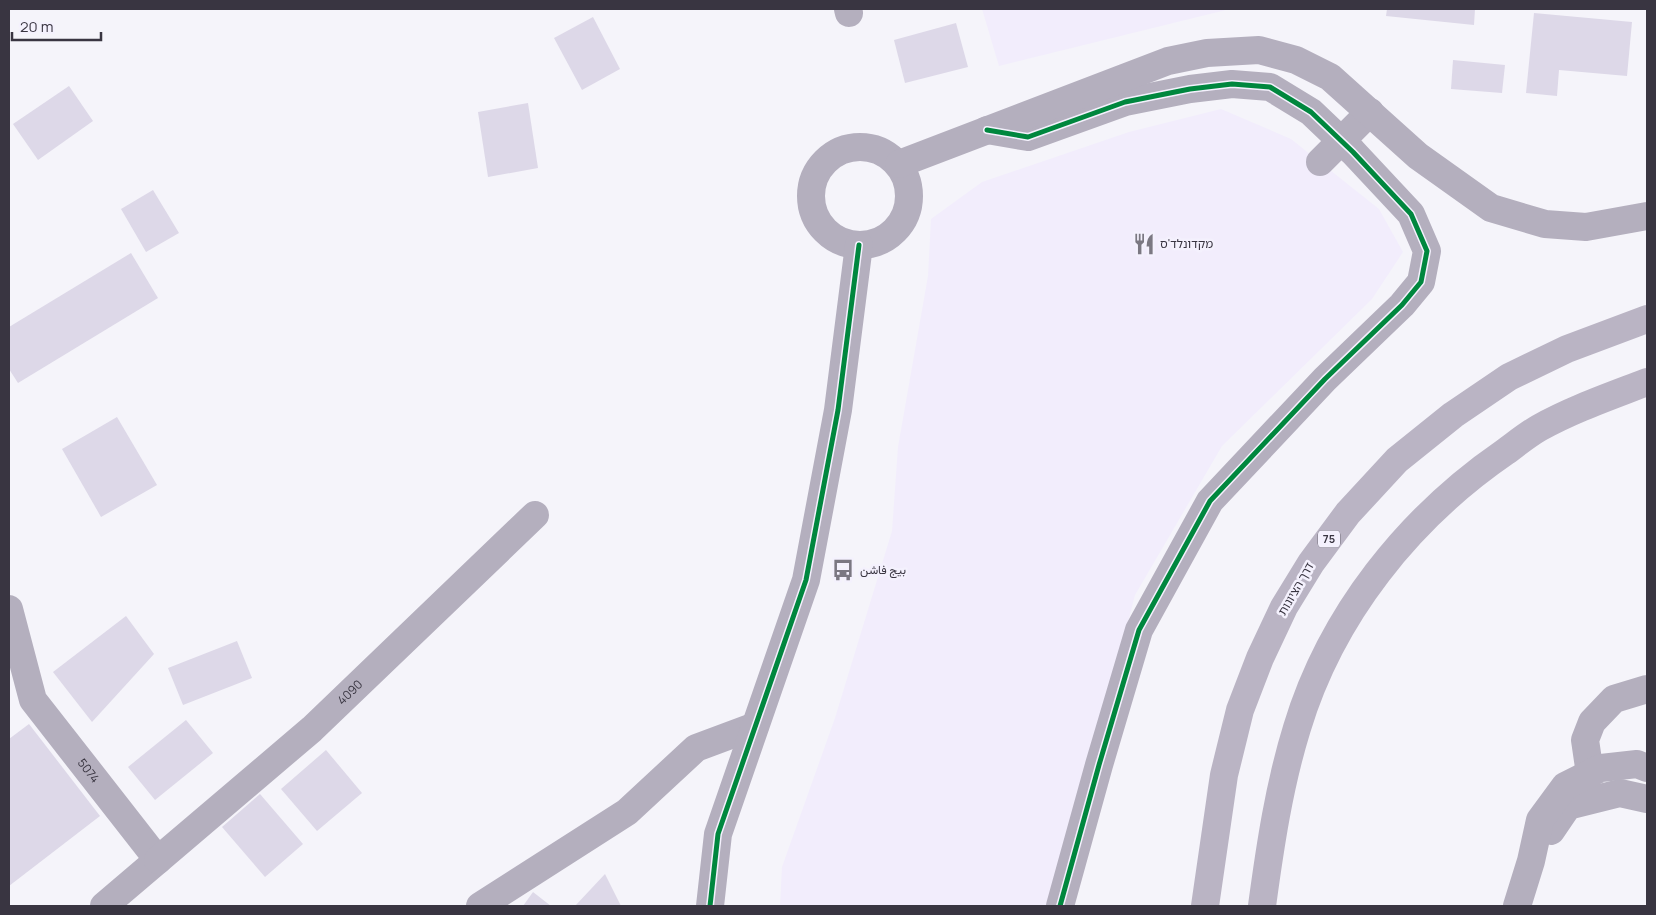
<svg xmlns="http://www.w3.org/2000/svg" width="1656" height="915" font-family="Manrope,Vazirmatn,'Noto Sans Hebrew',sans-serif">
	<rect width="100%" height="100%" fill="#f5f4fa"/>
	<g fill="#f2edfc">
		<path d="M982,9H1230L999,66Z"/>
		<path d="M1221,109L1291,139L1379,209L1403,252L1372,299L1222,446L1135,595L1054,906H780L782,867L835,718L892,531L898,447L928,276L931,219L982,182L1129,132Z"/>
	</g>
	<g fill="#ddd8e8">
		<path d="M1387,9H1475L1474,25L1386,16Z"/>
		<path d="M1534,13L1632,22L1627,76L1559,70L1557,96L1526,93Z"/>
		<path d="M593,17L620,69L582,90L554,38Z"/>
		<path d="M956,23L968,67L905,83L894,40Z"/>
		<path d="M1453,60L1505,65L1502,93L1451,89Z"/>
		<path d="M69,86L93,121L38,160L13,124Z"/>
		<path d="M528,103L538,168L488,177L478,112Z"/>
		<path d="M153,190L179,233L146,252L121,209Z"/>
		<path d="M131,253L158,298L18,383L9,369V327Z"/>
		<path d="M117,417L157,485L101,517L62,449Z"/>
		<path d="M126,616L154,654L92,722L53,672Z"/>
		<path d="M237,641L252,678L183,705L168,668Z"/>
		<path d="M186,720L213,753L155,800L128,767Z"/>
		<path d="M29,724L100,816L9,886V739Z"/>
		<path d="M326,750L362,793L317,831L281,789Z"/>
		<path d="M260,794L303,844L265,877L222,827Z"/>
		<path d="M605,874L621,906H575Z"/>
		<path d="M533,892L551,906H523Z"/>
	</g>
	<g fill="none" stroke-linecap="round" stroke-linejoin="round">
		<g stroke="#b4afbe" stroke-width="28">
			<path d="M848,9L849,13"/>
			<path d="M987,130L1028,137L1125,102L1190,89L1232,84L1270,87L1311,112L1353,152L1411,214L1427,251L1421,282L1402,305L1325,379L1210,501L1139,630L1099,765L1060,906"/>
			<circle cx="860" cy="196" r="49"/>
			<path d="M1320,162L1370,112"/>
			<path d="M899,164L1168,61L1207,53L1259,50L1296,60L1330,77L1418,156L1491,208L1545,224L1586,227L1647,216"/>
			<path id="s1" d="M9,609L33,700L158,860L104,906"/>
			<path d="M1590,774L1585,740L1592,722L1614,699L1647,689"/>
			<path d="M1551,831L1568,806L1620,793L1647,799"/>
			<path id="s2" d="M158,860L312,729L535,515"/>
			<path d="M480,906L627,812L696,748L755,726"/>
			<path d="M710,906L718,834L806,580L838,410L859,245"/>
			<path d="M1517,906L1531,861L1540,820L1565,786L1601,768L1637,764L1647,768"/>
		</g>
		<g stroke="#bab4c4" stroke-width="28">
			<path d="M1205,906L1224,775L1240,710L1260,658L1284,607L1311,563L1348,513L1397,460L1453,415L1509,377L1567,349L1647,319"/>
			<path d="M1262,906C1270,847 1279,786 1297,728C1331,615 1409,518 1505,452C1516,444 1527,435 1539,428C1573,409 1611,396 1647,382"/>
		</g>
		<g stroke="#f4f1fd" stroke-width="8">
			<g id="cycleway">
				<path d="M987,130L1028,137L1125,102L1190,89L1232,84L1270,87L1311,112L1353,152L1411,214L1427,251L1421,282L1402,305L1325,379L1210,501L1139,630L1099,765L1060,906"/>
				<path d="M710,906L718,834L806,580L838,410L859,245"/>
			</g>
		</g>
		<use href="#cycleway" stroke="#00873e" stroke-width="5"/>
	</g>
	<defs>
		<g id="restaurant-bare" transform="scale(1.725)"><path d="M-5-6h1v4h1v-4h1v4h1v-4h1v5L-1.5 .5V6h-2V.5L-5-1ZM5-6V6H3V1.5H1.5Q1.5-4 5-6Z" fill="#7b7882" stroke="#f4f1fd" stroke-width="2.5" paint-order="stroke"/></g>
		<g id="bus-bare" transform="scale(1.725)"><path d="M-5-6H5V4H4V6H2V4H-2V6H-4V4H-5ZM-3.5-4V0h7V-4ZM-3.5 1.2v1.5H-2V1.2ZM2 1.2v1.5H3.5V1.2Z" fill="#7b7882" stroke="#f4f1fd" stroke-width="2.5" paint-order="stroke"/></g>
	</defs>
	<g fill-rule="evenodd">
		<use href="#restaurant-bare" x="1144" y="244"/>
		<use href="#bus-bare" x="843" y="570"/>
	</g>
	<g text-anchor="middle" stroke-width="5" stroke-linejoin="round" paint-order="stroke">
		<rect fill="#f4f1fd" stroke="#716d79" stroke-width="1" x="1318" y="530.5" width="22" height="17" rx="4"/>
		<g font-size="11" font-weight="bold" fill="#393541">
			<text x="1329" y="543">75</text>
		</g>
		<g font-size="12" fill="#393541" stroke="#f4f1fd" text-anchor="start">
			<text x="1160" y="248">מקדונלד'ס</text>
			<text x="860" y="574">بيج فاشن</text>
		</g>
		<g font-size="12" fill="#393541" stroke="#f4f1fd">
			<text transform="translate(1296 589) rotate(-60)" y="4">דרך הציונות</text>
			<text dy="4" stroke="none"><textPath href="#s2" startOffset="255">4090</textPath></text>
			<text dy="4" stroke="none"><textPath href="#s1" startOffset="184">5074</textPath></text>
		</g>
	</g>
	<rect width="1656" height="915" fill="none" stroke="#393541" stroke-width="20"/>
	<path d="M12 32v8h89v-8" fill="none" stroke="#393541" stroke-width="2.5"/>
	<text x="20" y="32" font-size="15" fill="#393541" stroke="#f4f1fd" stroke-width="4" paint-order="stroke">20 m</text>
</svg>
